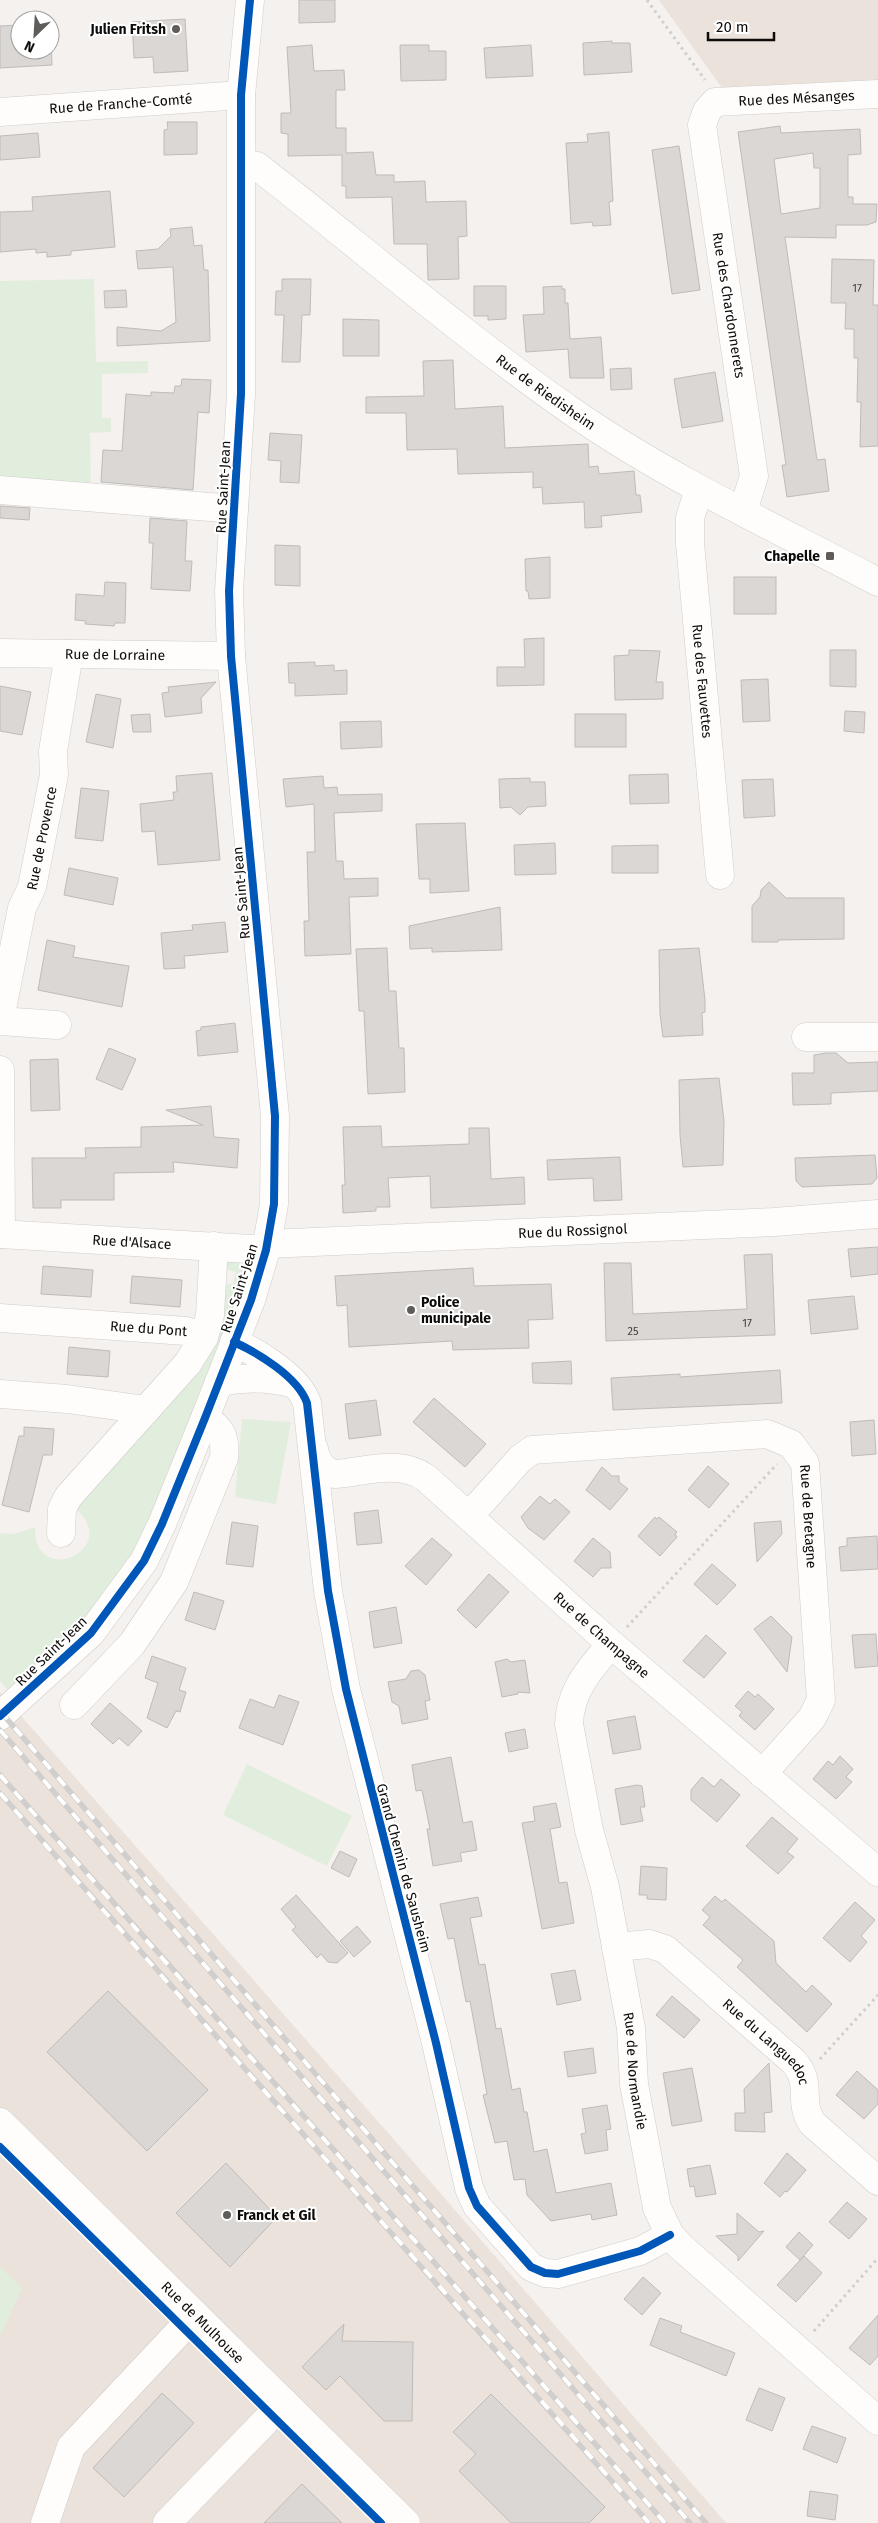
<svg xmlns="http://www.w3.org/2000/svg" width="878" height="2523" font-family="'Fira Sans',sans-serif">
	<rect width="100%" height="100%" fill="#f5f1ee"/>
	<g fill="#ebe3db">
		<path d="M659,0H878V87L727,95Z"/>
		<path d="M0,1692L397,2143L726,2523H0Z"/>
	</g>
	<g fill="#e1eede">
		<path d="M94,279L96,362L148,361V373L102,374V418H111V432L90,433L91,487L0,481V281Z"/>
		<path d="M237,1261L247,1270L244,1287L137,1550L78,1629L11,1693L0,1681V1533L15,1534L35,1527C34,1591 125,1547 74,1508L193,1370L222,1283L233,1285L236,1272L225,1269L227,1262Z"/>
		<path d="M242,1419L291,1422L276,1504L235,1497Z"/>
		<path d="M247,1764L352,1816L327,1866L223,1815Z"/>
		<path d="M0,2267L22,2288L0,2336Z"/>
	</g>
	<g fill="#dbd7d5" stroke="#bebbb9" fill-rule="evenodd">
		<path d="M299,0H335V22L299,23Z"/>
		<path d="M185,19L188,71L154,73L153,57L134,58L132,22Z"/>
		<path d="M19,25L20,50H50L51,36L52,65L0,68V26Z"/>
		<path d="M612,41V43H630L632,72L584,75L583,43Z"/>
		<path d="M312,45L314,71L344,70L345,90H336V128H346V153L373,152L376,175H394V182L425,181L426,202L466,201L467,236L458,237L459,279L428,280L427,244H394L392,197L346,198V186H342V155L288,156V134L281,133V113H291L287,47Z"/>
		<path d="M400,45H429V51H446V80L401,81Z"/>
		<path d="M531,45L533,76L486,78L484,48Z"/>
		<path d="M167,122H197V154L164,155V130L168,129Z"/>
		<path d="M780,126L781,133L860,129L861,154L848,155V197H853V204H877L876,222L867,225H836V238L785,237L817,460L825,459L829,491L787,497L782,465H786L738,132ZM813,153L814,168H820V208L781,214L774,159Z"/>
		<path d="M609,132L613,201L609,202L611,225L593,226L592,222L571,224L566,143L588,142L587,134Z"/>
		<path d="M38,133L40,157L0,160V136Z"/>
		<path d="M679,146L700,290L672,294L652,150Z"/>
		<path d="M110,191L115,247L71,251V255L47,257V252L36,253V249L0,252V212L33,211L32,197Z"/>
		<path d="M192,227L194,246L202,245L204,270H208L210,341L117,346V327L161,331L176,322L173,267L138,269L136,251L158,249L171,236L170,229Z"/>
		<path d="M832,259L874,260L873,305H878V446L860,447L861,402H857L858,358H854V329H845L846,303H831Z"/>
		<path d="M282,279H311L310,315H302L300,362H282L284,315H275L276,291H282Z"/>
		<path d="M474,286H506V319L488,320V316H474Z"/>
		<path d="M562,286V289H565V303H568L570,339L601,337L604,378H570L568,349L526,352L523,315L544,314L543,287Z"/>
		<path d="M126,290L127,307L105,308L104,291Z"/>
		<path d="M343,319L379,320V356H343Z"/>
		<path d="M453,360L455,409L503,406L505,448L588,444L589,467L598,466L599,474L634,471L636,495H640L642,512L601,516L602,527L585,528L584,502L543,504L542,487L533,488V472L458,474L457,449L407,450L406,413H366V397L424,396L423,361Z"/>
		<path d="M631,368L632,389L611,390L610,369Z"/>
		<path d="M715,372L723,421L682,428L674,379Z"/>
		<path d="M182,379L211,380L209,413L198,412L193,490L101,482L103,450L122,451L126,394L151,396V392L174,393L175,386H181Z"/>
		<path d="M270,433L302,435L299,483L280,482L281,461L268,460Z"/>
		<path d="M0,506L30,508L29,520L0,518Z"/>
		<path d="M150,518L187,521L185,561H192L190,591L151,589L153,543H149Z"/>
		<path d="M275,545L300,546V586L275,585Z"/>
		<path d="M550,557V598L529,599L528,591H526L525,559Z"/>
		<rect x="734" y="577" width="42" height="37"/>
		<path d="M105,582L126,583L125,623H115L114,626L85,624L86,621L75,620L76,594L104,596Z"/>
		<path d="M544,638V685L497,686V667H525L524,639Z"/>
		<path d="M629,650L660,651L656,682H663V699L615,700L614,656L629,655Z"/>
		<path d="M830,650H856V687L830,686Z"/>
		<path d="M315,662V666L334,665V671L347,670V694L295,696V683H289L288,663Z"/>
		<path d="M768,679L770,721L743,722L741,680Z"/>
		<path d="M216,682L201,698L202,713L165,717L162,693L169,692L168,687Z"/>
		<path d="M0,686L31,692L22,735L0,731Z"/>
		<path d="M96,694L121,699L113,748L86,742Z"/>
		<path d="M845,711L865,712L864,733L844,731Z"/>
		<path d="M150,714L151,732H133L131,715Z"/>
		<rect x="575" y="714" width="51" height="33"/>
		<path d="M381,721L382,747L341,749L340,722Z"/>
		<path d="M212,773L220,860L158,865L155,831L142,832L140,804L174,800L173,792H177L176,776Z"/>
		<path d="M668,774L669,803L630,804L629,775Z"/>
		<path d="M323,776L324,788L337,787L338,795L382,794V811L334,813L336,861H343L344,879L378,878V896L349,897L351,954L305,956L304,921H309L307,852H315L314,804L286,807L283,779Z"/>
		<path d="M530,778V782H545L546,806L528,807L520,815L511,807L500,808L499,779Z"/>
		<path d="M773,779L775,816L744,818L742,780Z"/>
		<path d="M81,788L109,791L103,841L75,838Z"/>
		<path d="M465,823L469,891L430,893V879H419L416,824Z"/>
		<path d="M555,843L556,874L515,875L514,845Z"/>
		<path d="M658,845V873H612V846Z"/>
		<path d="M69,868L118,878L113,905L64,895Z"/>
		<path d="M769,882L786,898H844V939L778,940V942H752V906L760,897L761,890Z"/>
		<path d="M500,907L502,950L432,952V948L410,949L409,926Z"/>
		<path d="M225,922L228,952L184,956L185,968L164,969L161,933L193,930L192,925Z"/>
		<path d="M47,940L75,946L73,957L129,966L122,1007L38,990Z"/>
		<path d="M387,948L389,991H396L399,1048H404L405,1092L368,1094L364,1011H359L356,949Z"/>
		<path d="M699,948L705,1000V1012L702,1013L703,1035L663,1037L660,1014L659,950Z"/>
		<path d="M235,1023L238,1052L198,1056L196,1031L201,1030V1027Z"/>
		<path d="M109,1048L136,1059L122,1090L96,1079Z"/>
		<path d="M826,1053H836L848,1063L878,1062V1091L831,1093V1104L793,1105L792,1073H814V1055Z"/>
		<path d="M58,1059L60,1110L31,1111L30,1060Z"/>
		<path d="M719,1078L724,1121L723,1165L683,1167L680,1135L679,1080Z"/>
		<path d="M211,1106L214,1137L239,1139L237,1168L173,1162L174,1172L114,1173V1200H61V1208H33L32,1158H86L85,1148L141,1147V1127L203,1125L166,1110Z"/>
		<path d="M381,1126L382,1147L469,1144V1128H489L491,1179L524,1177L525,1204L431,1208L430,1176L388,1178L390,1207H376V1211L343,1213L342,1185H345L343,1127Z"/>
		<path d="M875,1155L877,1178L872,1184L802,1187L796,1181L795,1158Z"/>
		<path d="M620,1157L622,1200L594,1201L593,1178L548,1180L547,1160Z"/>
		<path d="M878,1247V1274L851,1277L848,1249Z"/>
		<path d="M772,1254L775,1335L606,1341L604,1263H631L633,1314L747,1309L744,1255Z"/>
		<path d="M43,1266L93,1270L91,1297L41,1294Z"/>
		<path d="M473,1268L474,1286L551,1284L553,1319L528,1320L529,1348L453,1350L452,1341L349,1347L347,1305L337,1306L335,1276Z"/>
		<path d="M132,1276L182,1280L180,1307L130,1303Z"/>
		<path d="M854,1296L858,1329L811,1334L808,1300Z"/>
		<path d="M69,1347L110,1351L108,1377L67,1374Z"/>
		<path d="M571,1361L572,1384L533,1383L532,1363Z"/>
		<path d="M780,1370L782,1403L613,1410L611,1378L680,1374V1377Z"/>
		<path d="M434,1398L486,1444L465,1467L413,1422Z"/>
		<path d="M376,1400L381,1435L349,1439L345,1404Z"/>
		<path d="M874,1420L876,1454L852,1456L850,1422Z"/>
		<path d="M24,1427L54,1429L52,1455H43L29,1512L2,1505L19,1436H24Z"/>
		<path d="M708,1466L729,1484L709,1508L688,1490Z"/>
		<path d="M602,1467L612,1476H619V1482L628,1489L610,1510L586,1490Z"/>
		<path d="M540,1496L550,1504L555,1499L570,1512L544,1540L528,1528L521,1517Z"/>
		<path d="M378,1510L382,1543L357,1545L354,1513Z"/>
		<path d="M655,1517L657,1519L659,1517L677,1532L675,1534L677,1537L660,1556L638,1536Z"/>
		<path d="M781,1521L782,1534L757,1562L754,1523Z"/>
		<path d="M232,1522L258,1526L253,1567L226,1564Z"/>
		<path d="M877,1536L878,1569L841,1571L839,1547L847,1546V1538Z"/>
		<path d="M432,1538L452,1555L426,1585L405,1566Z"/>
		<path d="M593,1538L610,1552L611,1568H601L593,1577L574,1561Z"/>
		<path d="M712,1564L736,1585L717,1605L694,1584Z"/>
		<path d="M489,1574L509,1592L476,1628L457,1610Z"/>
		<path d="M194,1592L224,1601L215,1630L185,1620Z"/>
		<path d="M396,1607L402,1643L374,1648L369,1612Z"/>
		<path d="M771,1616L792,1637L787,1672L754,1629Z"/>
		<path d="M876,1634L878,1666L855,1668L852,1635Z"/>
		<path d="M706,1635L726,1653L704,1678L683,1661Z"/>
		<path d="M152,1656L186,1668L179,1690L186,1692L180,1712L176,1711L167,1728L147,1718L158,1683L145,1678Z"/>
		<path d="M507,1659L511,1662L525,1660L530,1693L518,1692V1694L502,1697L495,1662Z"/>
		<path d="M419,1670L425,1675L430,1700L425,1701L428,1719L402,1724L399,1706L392,1702L388,1682L406,1679L411,1671Z"/>
		<path d="M748,1691L755,1697L758,1694L774,1709L755,1730L739,1716L742,1712L735,1706Z"/>
		<path d="M279,1695L299,1702L283,1745L239,1728L250,1699L274,1708Z"/>
		<path d="M110,1703L142,1731L128,1746L119,1738L113,1744L91,1724Z"/>
		<path d="M635,1716L641,1749L613,1754L607,1721Z"/>
		<path d="M525,1729L528,1748L509,1752L505,1733Z"/>
		<path d="M840,1756L853,1769L846,1777L852,1782L836,1799L813,1779L828,1761L833,1765Z"/>
		<path d="M451,1757L463,1823L472,1821L477,1850L460,1853L462,1861L433,1866L427,1829H430L422,1790L416,1791L412,1765Z"/>
		<path d="M702,1777L714,1787L721,1779L740,1795L717,1822L691,1800V1790Z"/>
		<path d="M637,1785L642,1786L645,1807H640L643,1821L621,1825L615,1789Z"/>
		<path d="M556,1803L561,1827L550,1829L559,1883L567,1882L574,1923L542,1929L522,1823L535,1821L533,1807Z"/>
		<path d="M772,1817L798,1839L787,1852L794,1857L778,1874L746,1846Z"/>
		<path d="M340,1851L357,1859L349,1877L331,1868Z"/>
		<path d="M641,1866L667,1868L666,1900L647,1899V1895H639Z"/>
		<path d="M296,1895L348,1953L337,1963L328,1962L321,1954L317,1958L292,1930L296,1927L281,1909Z"/>
		<path d="M715,1896L722,1902L725,1899L774,1941L776,1963L806,1992L812,1985L832,2004L807,2032L737,1967L743,1960L703,1925L710,1917L702,1910Z"/>
		<path d="M478,1897L482,1916L470,1918L479,1965L485,1964L496,2029L501,2028L512,2090L520,2088L524,2112H527L534,2152L547,2149L556,2193L611,2183L617,2215L592,2220L591,2214L551,2221L527,2195L525,2179L514,2180L507,2141L495,2143L483,2095L487,2094L470,2001L466,2002L454,1938L448,1939L440,1904Z"/>
		<path d="M855,1902L875,1920L861,1936L867,1942L850,1962L823,1938Z"/>
		<path d="M357,1926L371,1942L354,1957L340,1941Z"/>
		<path d="M575,1970L581,2000L557,2005L551,1974Z"/>
		<path d="M108,1991L208,2090L147,2151L47,2052Z"/>
		<path d="M672,1996L700,2020L684,2038L656,2015Z"/>
		<path d="M593,2048L596,2073L568,2077L564,2052Z"/>
		<path d="M769,2063L772,2112L764,2113L765,2132L735,2131V2113H745L744,2089Z"/>
		<path d="M692,2068L702,2121L672,2126L663,2073Z"/>
		<path d="M857,2071L878,2090V2104L864,2119L836,2095Z"/>
		<path d="M607,2105L611,2129L606,2130L608,2150L585,2154L581,2134L586,2133L582,2109Z"/>
		<path d="M787,2153L806,2170L787,2192L785,2191L780,2197L764,2183Z"/>
		<path d="M226,2163L277,2217L230,2267L176,2213Z"/>
		<path d="M710,2165L716,2194L696,2197L694,2186L690,2187L687,2169Z"/>
		<path d="M847,2202L867,2219L849,2239L829,2222Z"/>
		<path d="M737,2213L759,2232L764,2231L738,2261V2256L716,2236L737,2234Z"/>
		<path d="M799,2232L813,2245L800,2260L786,2247Z"/>
		<path d="M804,2256L822,2273L796,2302L777,2285Z"/>
		<path d="M643,2277L661,2293L642,2315L624,2299Z"/>
		<path d="M878,2315V2356L870,2365L849,2348Z"/>
		<path d="M660,2318L682,2326L680,2332L735,2353L726,2376L650,2345Z"/>
		<path d="M344,2324L342,2341L413,2342L412,2421H384L340,2376L326,2390L302,2367Z"/>
		<path d="M759,2388L785,2398L772,2431L746,2420Z"/>
		<path d="M162,2393L194,2423L124,2497L93,2468Z"/>
		<path d="M491,2394L605,2507L589,2523H511L459,2471L476,2454L453,2432Z"/>
		<path d="M812,2426L846,2438L837,2463L803,2449Z"/>
		<path d="M302,2484L342,2523H264Z"/>
		<path d="M810,2491L838,2495L835,2520L807,2516Z"/>
	</g>
	<g fill="none" stroke-linecap="round" stroke-linejoin="round">
		<g stroke="#cfcdca" stroke-width="29">
			<g id="minor">
				<path id="s1" d="M0,112L241,95"/>
				<path id="s2" d="M242,163L257,166C365,250 468,340 580,417C674,481 778,529 878,582"/>
				<path id="s3" d="M699,489L690,518V543L720,875"/>
				<path d="M0,490L234,509"/>
				<path id="s4" d="M743,511L754,476L702,125L707,111L715,102L878,94"/>
				<path id="s5" d="M0,653L231,656"/>
				<path id="s6" d="M0,1019L22,908L32,887L54,775L53,751L69,654"/>
				<path d="M0,1021L57,1025"/>
				<path d="M806,1037H878"/>
				<path d="M0,1070L1,1234"/>
				<path id="s7" d="M0,1234L266,1250"/>
				<path id="s8" d="M267,1244L774,1222L878,1214"/>
				<path id="s9" d="M0,1318L186,1331L204,1337L210,1315L214,1246"/>
				<path d="M234,1342C258,1353 298,1377 307,1403L328,1591L346,1689L436,2043L469,2188L477,2206L531,2267L545,2273L558,2274L640,2251L670,2235"/>
				<path d="M219,1382C244,1377 269,1377 294,1384"/>
				<path d="M0,1394L67,1399L146,1410"/>
				<path id="s10" d="M314,1449C316,1462 322,1471 334,1474C365,1472 399,1459 426,1478L611,1644L878,1872"/>
				<path id="s11" d="M469,1516L520,1459L532,1450L767,1434L791,1444L805,1463L821,1700L812,1718L762,1774"/>
				<path d="M61,1533L62,1509L68,1497L188,1363L204,1337"/>
				<path id="s12" d="M611,1644C590,1669 570,1690 569,1724L589,1830L605,1887L631,2028L634,2084L657,2208L670,2235L680,2246L878,2421"/>
				<path d="M74,1705L132,1644L174,1582L224,1458C226,1438 222,1429 205,1418"/>
				<path d="M0,1716L91,1633L144,1561L162,1524L205,1418L251,1300L266,1250L274,1204L275,1116L231,656L229,591L241,394V95L250,0"/>
				<path id="s13" d="M616,1947L649,1944L665,1949L793,2061C814,2084 797,2099 812,2123L878,2181"/>
				<path d="M45,2523L71,2447L195,2315"/>
				<path d="M167,2523L284,2402"/>
			</g>
		</g>
		<g stroke="#cfcdca" stroke-width="29">
			<g id="major">
				<path id="s14" d="M0,2122L406,2523"/>
			</g>
		</g>
		<g stroke="#cfcecd" stroke-width="3" stroke-dasharray="2.5 4" stroke-linecap="butt">
			<path d="M647,0L705,80"/>
			<path d="M627,1627L777,1464"/>
			<path d="M820,2059L878,1995"/>
			<path d="M814,2331L878,2258"/>
		</g>
		<use href="#minor" stroke="#fefdfc" stroke-width="28"/>
		<use href="#major" stroke="#fefdfc" stroke-width="28"/>
		<g stroke="#d0cfce" stroke-width="5.5">
			<g id="rail">
				<path d="M0,1711L706,2523"/>
				<path d="M0,1730L690,2523"/>
				<path d="M0,1775C220,2025 445,2272 665,2523"/>
				<path d="M0,1793C215,2038 434,2278 649,2523"/>
			</g>
		</g>
		<use href="#rail" stroke="#fff" stroke-width="4" stroke-dasharray="11" stroke-linecap="butt"/>
		<g stroke="#fff" stroke-width="11">
			<g id="cycleway">
				<path d="M234,1342C258,1353 298,1377 307,1403L328,1591L346,1689L436,2043L469,2188L477,2206L531,2267L545,2273L558,2274L640,2251L670,2235"/>
				<path d="M0,1716L91,1633L144,1561L162,1524L205,1418L251,1300L266,1250L274,1204L275,1116L231,656L229,591L241,394V95L250,0"/>
				<path d="M0,2147L381,2523"/>
			</g>
		</g>
		<use href="#cycleway" stroke="#0057b8" stroke-width="8"/>
	</g>
	<g fill="#5f5c5a" stroke="#fff" stroke-width="2">
		<circle cx="176" cy="29" r="5"/>
		<rect x="825" y="551" width="10" height="10" rx="2.5"/>
		<circle cx="411" cy="1310" r="5"/>
		<circle cx="227" cy="2215" r="5"/>
	</g>
	<g text-anchor="middle" stroke-width="4" stroke-linejoin="round" paint-order="stroke">
		<g font-size="11" fill="#413f3d">
			<text x="857" y="292">17</text>
			<text x="747" y="1327">17</text>
			<text x="633" y="1335">25</text>
		</g>
		<g font-size="14" font-weight="bold" fill="#0e0c0a" stroke="#fff" text-anchor="end">
			<text x="166" y="34">Julien Fritsh</text>
			<text x="820" y="561">Chapelle</text>
			<text x="421" y="1307" text-anchor="start">Police<tspan x="421" dy="16">municipale</tspan></text>
			<text x="237" y="2220" text-anchor="start">Franck et Gil</text>
		</g>
		<g font-size="14" fill="#0e0c0a" stroke="#fff">
			<text dy="5" stroke="none"><textPath href="#s4" startOffset="500">Rue des Mésanges</textPath></text>
			<text dy="5" stroke="none"><textPath href="#s1" startOffset="121">Rue de Franche-Comté</textPath></text>
			<text transform="translate(729 305) rotate(81)" y="5">Rue des Chardonnerets</text>
			<text dy="5" stroke="none"><textPath href="#s2" startOffset="382">Rue de Riedisheim</textPath></text>
			<text transform="translate(223 487) rotate(-87)" y="5">Rue Saint-Jean</text>
			<text dy="5" stroke="none"><textPath href="#s5" startOffset="115">Rue de Lorraine</textPath></text>
			<text dy="5" stroke="none"><textPath href="#s3" startOffset="194">Rue des Fauvettes</textPath></text>
			<text dy="5" stroke="none"><textPath href="#s6" startOffset="186">Rue de Provence</textPath></text>
			<text transform="translate(241 893) rotate(-95)" y="5">Rue Saint-Jean</text>
			<text dy="5" stroke="none"><textPath href="#s8" startOffset="306">Rue du Rossignol</textPath></text>
			<text dy="5" stroke="none"><textPath href="#s7" startOffset="132">Rue d'Alsace</textPath></text>
			<text transform="translate(239 1288) rotate(-72)" y="5">Rue Saint-Jean</text>
			<text dy="5" stroke="none"><textPath href="#s9" startOffset="149">Rue du Pont</textPath></text>
			<text dy="5" stroke="none"><textPath href="#s11" startOffset="430">Rue de Bretagne</textPath></text>
			<text dy="5" stroke="none"><textPath href="#s10" startOffset="364">Rue de Champagne</textPath></text>
			<text transform="translate(51 1651) rotate(-44)" y="5">Rue Saint-Jean</text>
			<text transform="translate(404 1868) rotate(75)" y="5">Grand Chemin de Sausheim</text>
			<text dy="5" stroke="none"><textPath href="#s13" startOffset="188">Rue du Languedoc</textPath></text>
			<text dy="5" stroke="none"><textPath href="#s12" startOffset="446">Rue de Normandie</textPath></text>
			<text dy="5" stroke="none"><textPath href="#s14" startOffset="285">Rue de Mulhouse</textPath></text>
		</g>
	</g>
	<g transform="translate(35 35) rotate(205)"><circle r="24" fill="#ffffff" stroke="#9f9e9d"/>
	<path d="M0-4L9 19L0 12L-9 19Z" fill="#5f5c5a"/>
	<text y="-8" font-size="14" font-weight="bold" text-anchor="middle" fill="#0e0c0a">N</text>
	</g>
	<path d="M708 32v8h66v-8" fill="none" stroke="#0e0c0a" stroke-width="2.5"/>
	<text x="716" y="32" font-size="15" fill="#0e0c0a" stroke="#ffffff" stroke-width="4" paint-order="stroke">20 m</text>
</svg>
